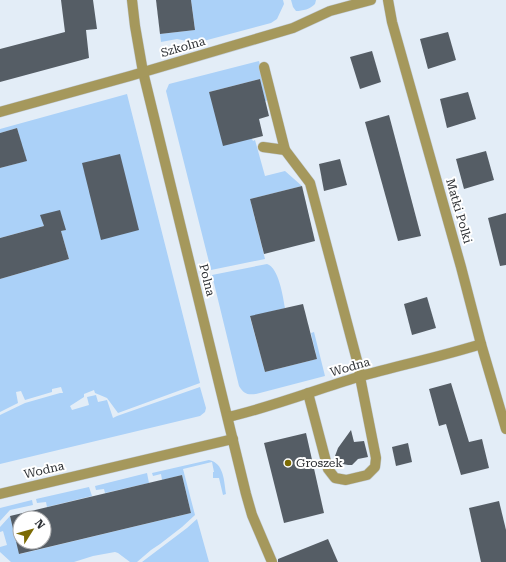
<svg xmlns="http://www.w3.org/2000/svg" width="506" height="562" font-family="'Roboto Serif',serif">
	<rect width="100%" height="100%" fill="#e3edf7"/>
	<g fill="#abd1f8">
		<path d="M191,0H283L284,4L277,19L271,23L196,43L177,39L161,42L160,34L195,30Z"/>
		<path d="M291,0H316L315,4C310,9 303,11 296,11L293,7Z"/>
		<path d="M259,61L269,100L265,101L260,79L209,92L252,139L253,141L255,140L265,176L285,171L302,186L250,199L265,259L211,270L166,91L169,84Z"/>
		<path d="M127,94L200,383L118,413L107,398L95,393L94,390L84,394V397L70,406L72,410L89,405L87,397L96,395L98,402L107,400L113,418L117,416L200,387L206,408L205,412L200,416L0,464V415L25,403L60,393H63L61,387L52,389V392L25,400L21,391L16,392L18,403L0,412V279L69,259L61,231L65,230L41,215L44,226L0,238V168L26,161L17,128L0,133V129Z"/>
		<path d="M267,264C279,268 283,297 285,308L250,317L265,372L317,359L311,333L314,332L325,376L256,394C247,395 244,394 239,386L212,275Z"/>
		<path d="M209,460C224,463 224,481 226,494L223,495L219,478H213V472H214L212,462L183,469L195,515L182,527L160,544L151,550L137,562H130L118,553L115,552L93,556L74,562H11L0,552V547L7,545L3,531L0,532V527L10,516L20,554L191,513L182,475L162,480L161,474L153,476L152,473Z"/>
		<path d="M147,473L149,483L105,493L104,489L96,490L95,486Z"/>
		<path d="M89,487L92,496L47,507L46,502L37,503L36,499Z"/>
		<path d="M32,500L33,505L10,510L0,521V508Z"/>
		<path d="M197,519L209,562H142L187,528Z"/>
	</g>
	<g fill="#555d65" fill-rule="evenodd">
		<path d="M61,0H93L97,29L86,30L89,58L0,82V49L65,32Z"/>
		<path d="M156,0H191L195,30L160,34Z"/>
		<path d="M448,32L456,60L428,69L420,39Z"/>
		<path d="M372,51L381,82L360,89L350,57Z"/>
		<path d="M260,79L269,116L259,119L263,136L223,146L209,92Z"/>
		<path d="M468,92L476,119L447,128L440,99Z"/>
		<path d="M389,115L421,236L398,241L365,122Z"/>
		<path d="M17,128L27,161L0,168V133Z"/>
		<path d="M486,151L494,180L464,189L456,159Z"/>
		<path d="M120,154L139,230L101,240L82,163Z"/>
		<path d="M340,159L347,185L324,191L319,164Z"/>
		<path d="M302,186L315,241L264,254L250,199Z"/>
		<path d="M60,210L66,230L61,231L69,259L0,279V238L44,226L40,215Z"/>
		<path d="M506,213V265L500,266L488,218Z"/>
		<path d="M427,297L436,328L412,335L404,304Z"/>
		<path d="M303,304L317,359L265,372L250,316Z"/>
		<path d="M451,383L469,442L482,439L489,468L461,475L446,424L439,426L429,389Z"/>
		<path d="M351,430L354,442L364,441L368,457L358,459L352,465H348L343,464L335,456L338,448Z"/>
		<path d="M306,433L324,513L284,523L264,443Z"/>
		<path d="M408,443L412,462L396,466L392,447Z"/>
		<path d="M182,475L191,513L19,554L10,516ZM20,518H44V542H20Z"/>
		<path d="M499,501L506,530V562H481L469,508Z"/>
		<path d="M328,539L338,562H278V559Z"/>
	</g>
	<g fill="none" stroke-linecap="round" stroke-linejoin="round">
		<g stroke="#c2cbd4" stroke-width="11">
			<path id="service" d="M308,393L328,469L335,478L346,480L367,475L375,467L376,458L360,377"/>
		</g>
		<g stroke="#c2cbd4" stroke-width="11">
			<g id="minor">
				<path d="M132,0L135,26L143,72L246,494L252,515L272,562"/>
				<path d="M388,0L392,22L461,267L481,344L506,429"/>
				<path d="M264,67L285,150"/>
				<path d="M0,112L130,76L293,28L330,11L371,0"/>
				<path d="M263,147L285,150L310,183L359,368L360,377"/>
				<path d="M228,417C272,407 315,390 358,377C399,365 441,357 481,344"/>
				<path d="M0,494L233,439"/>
			</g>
		</g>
		<use href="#service" stroke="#a5985c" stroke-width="10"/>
		<use href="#minor" stroke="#a5985c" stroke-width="10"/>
	</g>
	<circle fill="#7c6b04" stroke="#fff" stroke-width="1.5" cx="288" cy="463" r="4"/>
	<g text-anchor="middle" stroke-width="4" stroke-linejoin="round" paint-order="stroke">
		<g font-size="12" fill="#2b2e32" stroke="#fff">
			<text transform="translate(183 47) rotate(-16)" y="4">Szkolna</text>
			<text transform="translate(459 211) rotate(74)" y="4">Matki Polki</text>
			<text transform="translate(207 280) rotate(76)" y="4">Polna</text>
			<text transform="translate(350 367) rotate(-16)" y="4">Wodna</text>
			<text transform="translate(44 470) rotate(-13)" y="4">Wodna</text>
		</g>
		<g font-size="12" fill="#2b2e32" stroke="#fff" text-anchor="start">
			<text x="296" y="467">Groszek</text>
		</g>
	</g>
	<g transform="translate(32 530) rotate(53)"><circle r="19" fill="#ffffff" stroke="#aaabad"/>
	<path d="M0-3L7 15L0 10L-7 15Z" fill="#7c6b04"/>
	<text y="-6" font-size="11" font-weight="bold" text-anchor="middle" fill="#2b2e32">N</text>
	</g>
</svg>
